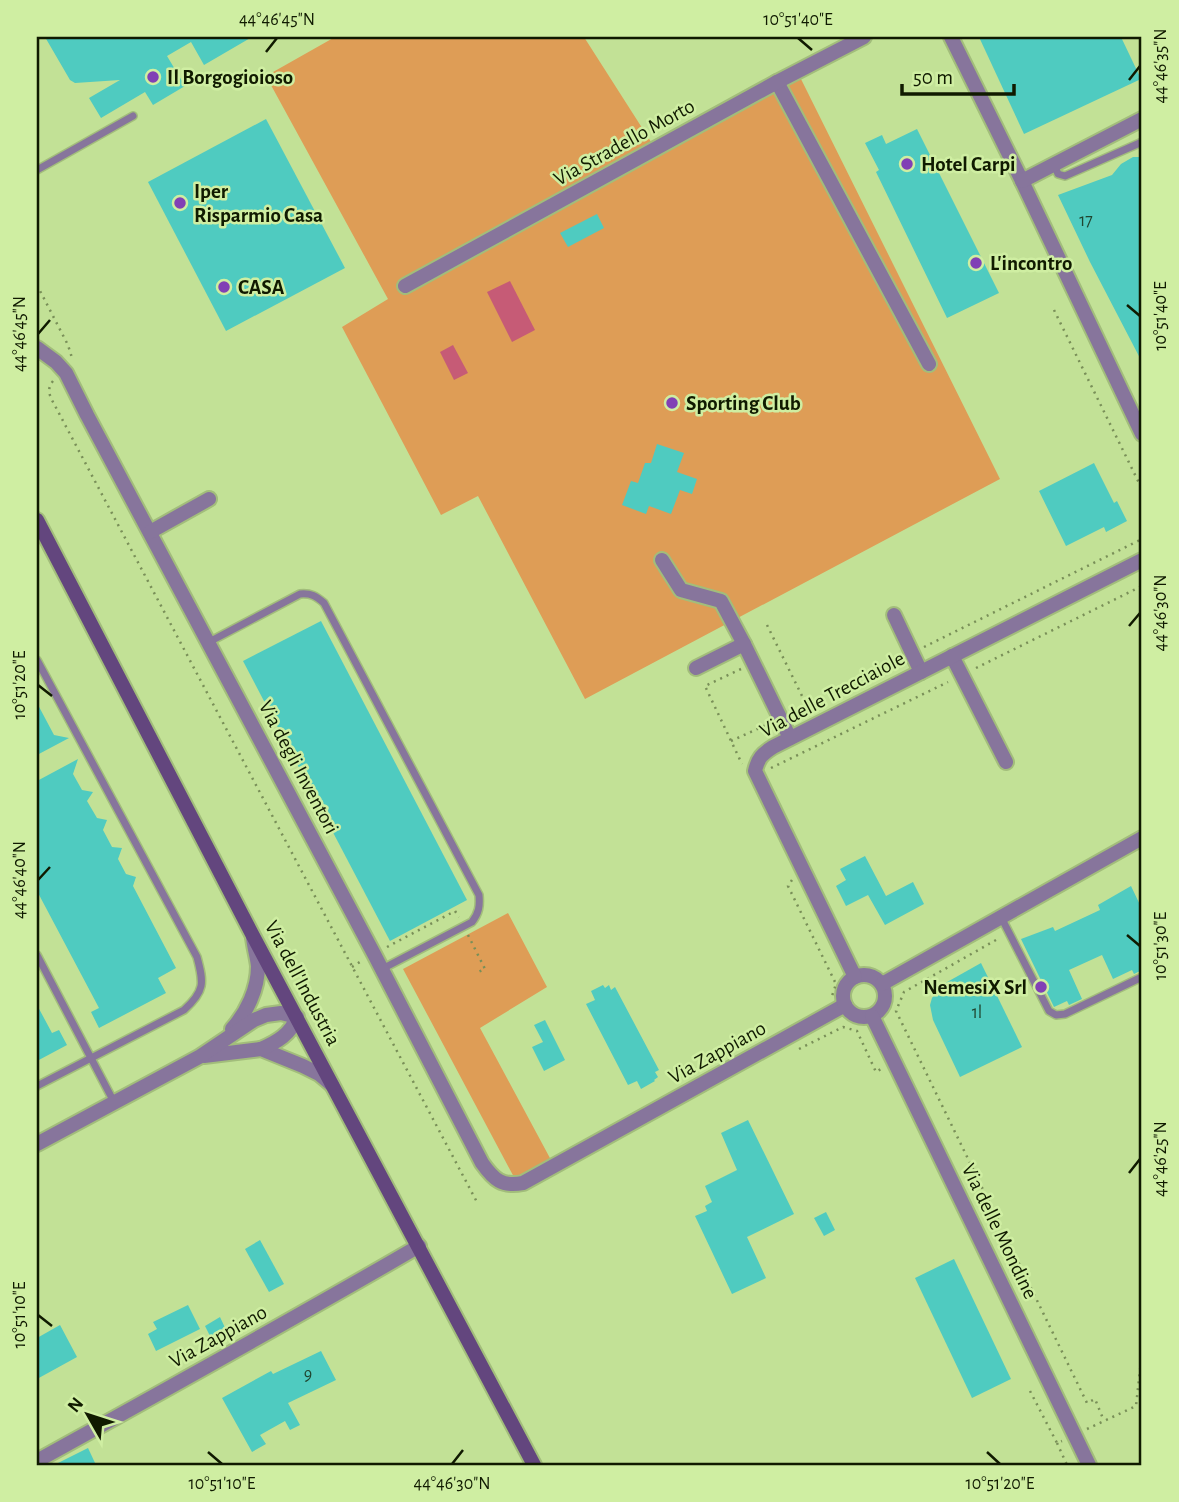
<svg xmlns="http://www.w3.org/2000/svg" width="1179" height="1502" font-family="'Alegreya Sans',sans-serif">
	<rect width="100%" height="100%" fill="#c2e196"/>
	<g fill="#de9d56">
		<path d="M335,37H584L653,145L797,71L1000,479L585,699L478,496L441,515L342,327L388,299L266,76Z"/>
		<path d="M508,913L547,987L480,1028L551,1160L515,1179L403,969Z"/>
	</g>
	<g fill="#c65b76">
		<path d="M510,281L535,330L512,342L487,292Z"/>
		<path d="M453,345L468,373L454,380L440,352Z"/>
	</g>
	<g fill="#4fcbc0">
		<path d="M45,37H252L204,65L191,42L167,56L185,86L153,105L145,92L101,118L89,98L120,80L75,83L70,80Z"/>
		<path d="M979,37H1121L1141,79L1024,134Z"/>
		<path d="M266,119L345,268L226,331L148,182Z"/>
		<path d="M917,129L999,293L947,318L876,172L879,170L865,143L882,135L886,144Z"/>
		<path d="M1133,157H1142V362L1090,262L1058,195L1112,175L1121,164Z"/>
		<path d="M597,214L604,228L568,247L560,233Z"/>
		<path d="M657,444L684,453L677,472L697,479L692,494L680,490L671,514L649,506L646,514L622,505L631,481L638,483L645,463H651Z"/>
		<path d="M1094,463L1114,503L1117,501L1127,521L1106,532L1104,527L1066,546L1039,491Z"/>
		<path d="M321,621L467,900L390,941L243,661Z"/>
		<path d="M37,703L54,735L69,738L37,755Z"/>
		<path d="M78,759L73,774L82,790L93,792L87,801L97,818L107,820L103,830L112,847L122,848L118,859L126,874L136,877L133,886L176,968L158,978L166,993L99,1028L91,1012L99,1008L37,891V781Z"/>
		<path d="M865,856L886,896L913,882L924,904L885,925L868,895L846,906L836,886L846,880L840,869Z"/>
		<path d="M1131,886L1142,909V970L1134,974L1132,970L1113,979L1102,955L1069,970L1082,999L1069,1005L1067,1001L1054,1007L1021,939L1053,927L1055,931L1100,910L1098,905Z"/>
		<path d="M981,963L1022,1047L960,1077L933,1020L930,1005L932,998L940,986Z"/>
		<path d="M603,985L605,988L609,985L611,990L615,987L659,1070L655,1072L658,1077L654,1080L655,1081L641,1089L637,1081L628,1085L586,1004L595,1000L591,991Z"/>
		<path d="M37,1005L52,1033L59,1030L67,1045L37,1061Z"/>
		<path d="M545,1020L565,1060L544,1071L532,1047L543,1042L534,1025Z"/>
		<path d="M748,1120L794,1214L747,1237L766,1278L732,1294L695,1216L707,1211L705,1206L712,1202L705,1186L737,1170L721,1133Z"/>
		<path d="M826,1212L835,1230L824,1236L814,1218Z"/>
		<path d="M260,1240L284,1284L269,1292L245,1249Z"/>
		<path d="M954,1259L1011,1379L972,1398L915,1278Z"/>
		<path d="M188,1305L200,1329L156,1351L148,1334L157,1329L153,1322Z"/>
		<path d="M220,1317L227,1332L212,1340L205,1326Z"/>
		<path d="M60,1325L77,1357L37,1379V1338Z"/>
		<path d="M321,1351L336,1380L288,1403L300,1425L290,1430L285,1421L260,1435L266,1444L252,1452L222,1398L271,1371L273,1374Z"/>
		<path d="M88,1448L96,1465H54Z"/>
	</g>
	<g fill="none" stroke-linecap="round" stroke-linejoin="round">
		<g stroke="#a2bd7b" stroke-width="10">
			<g id="lane">
				<path d="M1054,164L1058,174L1065,176L1142,142"/>
				<path d="M37,170L133,116"/>
				<path d="M209,642L300,594C311,593 316,596 324,603L479,895C480,906 479,913 472,922L382,969"/>
				<path d="M37,660L197,957C204,983 205,991 184,1010L37,1086"/>
				<path d="M1001,917L1049,1011L1056,1015L1065,1014L1142,977"/>
				<path d="M37,955L114,1102"/>
			</g>
		</g>
		<g stroke="#a2bd7b" stroke-width="18">
			<g id="street">
				<path d="M951,37L1022,181L1142,434"/>
				<path d="M777,82L929,364"/>
				<path d="M1022,181L1142,119"/>
				<path d="M405,286L777,82L864,37"/>
				<path d="M37,348L56,362L66,373L87,415L374,954L482,1163C494,1180 502,1187 523,1183L845,1005"/>
				<path d="M150,532L209,499"/>
				<path d="M662,560L681,590L721,601L744,644"/>
				<path d="M894,615L921,672"/>
				<path d="M952,656L1006,762"/>
				<path d="M696,668L744,644L790,738"/>
				<circle cx="864" cy="996" r="21"/>
				<path d="M855,977L755,771C758,758 762,754 773,747L1142,560"/>
				<path d="M882,984L1142,838"/>
				<path d="M872,1016L1089,1465"/>
				<path d="M232,1029C247,1012 258,989 258,966C257,957 254,947 253,937"/>
				<path d="M204,1056L261,1049L303,1066L319,1074L332,1085"/>
				<path d="M37,1144L199,1057L254,1020L266,1015L281,1013L297,1017C291,1034 277,1042 261,1049"/>
				<path d="M37,1461C165,1390 292,1320 419,1246"/>
			</g>
		</g>
		<g stroke="#a2bd7b" stroke-width="18">
			<path id="secondary" d="M37,520L252,934L534,1465"/>
		</g>
		<g stroke="#798f58" stroke-width="2.5" stroke-dasharray="2 5" stroke-linecap="butt">
			<path d="M37,285L68,345L72,358"/>
			<path d="M1054,310L1142,489"/>
			<path d="M53,381C47,388 49,395 53,402L478,1204"/>
			<path d="M767,625L807,706L794,711"/>
			<path d="M924,647L1142,539"/>
			<path d="M976,668L1142,586"/>
			<path d="M741,669L705,686L742,764"/>
			<path d="M731,741L766,725"/>
			<path d="M771,768L948,682"/>
			<path d="M792,880L788,886L836,984L832,996"/>
			<path d="M468,935L485,969L478,972"/>
			<path d="M996,940L904,992L896,1011L1087,1403L1095,1399L1104,1421"/>
			<path d="M387,947L455,911L459,917"/>
			<path d="M352,967L363,960"/>
			<path d="M799,1049L843,1027L857,1031L876,1072L881,1069"/>
			<path d="M1030,1391L1057,1443L1062,1441"/>
			<path d="M1087,1429L1136,1406L1141,1361"/>
			<path d="M1057,1443L1067,1465"/>
		</g>
		<use href="#lane" stroke="#87759c" stroke-width="7"/>
		<use href="#street" stroke="#87759c" stroke-width="14"/>
		<use href="#secondary" stroke="#63467e" stroke-width="14"/>
	</g>
	<path fill="none" stroke="#101a00" stroke-width="2.5" d="M798,38L812,50M266,52L277,38M1129,80L1140,66M1127,305L1140,316M38,334L50,320M1129,626L1140,613M38,685L52,696M38,880L50,867M1127,935L1140,946M1129,1173L1140,1159M38,1315L52,1326M208,1452L222,1464M987,1452L1000,1464M452,1464L463,1450"/>
	<g fill="#8140b5" stroke="#cfeea2" stroke-width="2.5">
		<circle cx="153" cy="77" r="7"/>
		<circle cx="907" cy="164" r="7"/>
		<circle cx="180" cy="203" r="7"/>
		<circle cx="976" cy="263" r="7"/>
		<circle cx="224" cy="287" r="7"/>
		<circle cx="672" cy="403" r="7"/>
		<circle cx="1041" cy="987" r="7"/>
	</g>
	<g text-anchor="middle" stroke-width="5" stroke-linejoin="round" paint-order="stroke">
		<g font-size="18" fill="#204630">
			<text x="1086" y="226">17</text>
			<text x="977" y="1018">1l</text>
			<text x="308" y="1380">9</text>
		</g>
		<g font-size="21" font-weight="bold" fill="#101a00" stroke="#cfeea2" text-anchor="start">
			<text x="167" y="84">Il Borgogioioso</text>
			<text x="921" y="171">Hotel Carpi</text>
			<text x="194" y="198">Iper<tspan x="194" dy="24">Risparmio Casa</tspan></text>
			<text x="990" y="270">L'incontro</text>
			<text x="238" y="294">CASA</text>
			<text x="686" y="410">Sporting Club</text>
			<text x="1027" y="994" text-anchor="end">NemesiX Srl</text>
		</g>
		<g font-size="21" fill="#101a00" stroke="#cfeea2">
			<text transform="translate(624 142) rotate(-29)" y="7">Via Stradello Morto</text>
			<text transform="translate(832 694) rotate(-28)" y="7">Via delle Trecciaiole</text>
			<text transform="translate(299 767) rotate(62)" y="7">Via degli Inventori</text>
			<text transform="translate(303 983) rotate(62)" y="7">Via dell'Industria</text>
			<text transform="translate(717 1052) rotate(-29)" y="7">Via Zappiano</text>
			<text transform="translate(1000 1231) rotate(64)" y="7">Via delle Mondine</text>
			<text transform="translate(218 1336) rotate(-29)" y="7">Via Zappiano</text>
		</g>
	</g>
	<rect width="1179" height="1502" fill="none" stroke="#cfeea2" stroke-width="77"/>
	<g transform="translate(88 1415) rotate(309)" stroke="#cfeea2" stroke-width="5" paint-order="stroke">
	<path d="M0-5L12 26L0 18L-12 26Z" fill="#101a00"/>
	<text y="-10" font-size="19" font-weight="bold" text-anchor="middle" fill="#101a00">N</text>
	</g>
	<path d="M902 84v10h112v-10" fill="none" stroke="#101a00" stroke-width="3.5"/>
	<text x="913" y="84" font-size="21" fill="#101a00" stroke="#cfeea2" stroke-width="5" paint-order="stroke">50 m</text>
	<rect x="38" y="38" width="1102" height="1426" fill="none" stroke="#101a00" stroke-width="2.5"/>
	<g font-size="18" text-anchor="middle" fill="#101a00">
		<text x="277" y="25">44°46'45"N</text>
		<text x="798" y="25">10°51'40"E</text>
		<text transform="translate(1160 66) rotate(-90)" y="6">44°46'35"N</text>
		<text transform="translate(1160 316) rotate(-90)" y="6">10°51'40"E</text>
		<text transform="translate(19 334) rotate(-90)" y="6">44°46'45"N</text>
		<text transform="translate(1160 613) rotate(-90)" y="6">44°46'30"N</text>
		<text transform="translate(19 685) rotate(-90)" y="6">10°51'20"E</text>
		<text transform="translate(19 880) rotate(-90)" y="6">44°46'40"N</text>
		<text transform="translate(1160 946) rotate(-90)" y="6">10°51'30"E</text>
		<text transform="translate(1160 1159) rotate(-90)" y="6">44°46'25"N</text>
		<text transform="translate(19 1315) rotate(-90)" y="6">10°51'10"E</text>
		<text x="222" y="1489">10°51'10"E</text>
		<text x="452" y="1489">44°46'30"N</text>
		<text x="1000" y="1489">10°51'20"E</text>
	</g>
</svg>
